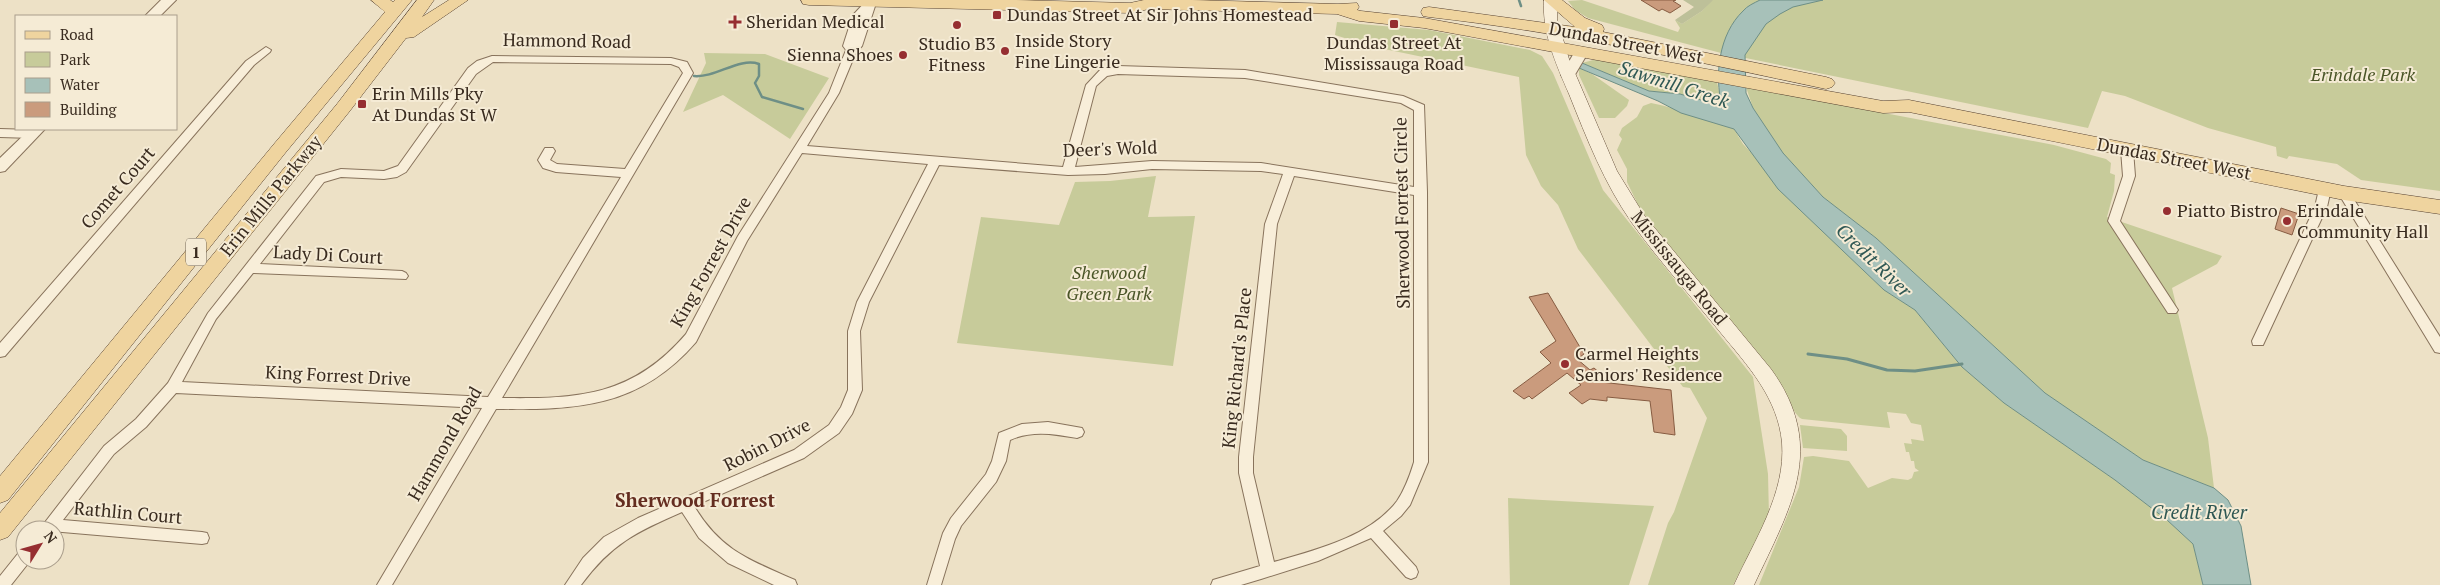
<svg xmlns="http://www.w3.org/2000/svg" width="2440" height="585" font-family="'PT Serif',serif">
	<rect width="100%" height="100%" fill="#ede1c6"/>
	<g fill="#c7cb9a">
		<path d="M1582,0L1678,32L1680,28L1675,20L1682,24L1702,11L1712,0H2440V191L2361,180L2337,164L2289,156L2287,159L2277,156L2276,147L2208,128L2125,96L2102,91L2088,128L1721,53L1588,18L1575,10L1568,1Z"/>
		<path d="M1337,22L1429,30L1530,50L1542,56L1553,73L1603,190L1753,377L1768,474L1769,516L1733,585H1648L1668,523L1674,512L1707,418L1690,388L1683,387L1578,249L1558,205L1541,186L1526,155L1519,77L1370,46L1335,35Z"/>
		<path d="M704,53L765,54L829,78L790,139L723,95L683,112L706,63Z"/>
		<path d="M1597,59L1717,82L1722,106L1680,94L1649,91L1582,63Z"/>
		<path d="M1579,68L1592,74L1629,100L1627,106L1615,118H1599L1579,75Z"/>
		<path d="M1746,87L2054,145L2106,159L2111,163L2110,173L2115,175L2114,191L2107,217L2222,256L2217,264L2172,288L2208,438L2214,488L2143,460L2045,393L1876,238L1823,197L1783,153L1753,108Z"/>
		<path d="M1651,103C1679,108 1706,121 1734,129L1743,144L1867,274L1884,290L1915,310L1962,367L2004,403L2115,480L2167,520L2193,544L2203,585H1759L1799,487L1804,457L1813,456L1849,461L1868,488L1892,478L1908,480L1912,478L1914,472L1919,471L1915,468L1914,461H1911L1909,452H1906L1904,443L1912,444L1911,439L1924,441L1921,425L1911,423L1906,414L1887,412L1890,428L1802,419C1794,416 1783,388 1776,379L1640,209L1627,182V169L1617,150L1622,139L1619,135L1622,128L1637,117L1643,106Z"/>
		<path d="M1156,176L1148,217L1195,216L1173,366L957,343L981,217L1059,225L1075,182L1110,181Z"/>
		<path d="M1800,425L1841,429L1847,436V451L1803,448Z"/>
		<path d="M1508,498L1654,506L1629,585H1510Z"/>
	</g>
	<path fill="#bdc099" d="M1683,0H1713L1702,11L1682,24L1675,20L1694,7Z"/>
	<path fill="#a7c1b9" stroke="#6e8f86" d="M1760,0H1823L1793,7L1780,14L1766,24L1745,55L1746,93L1753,108L1783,153L1823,197L1876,238L2045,393L2143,460L2214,488L2228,500L2241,526L2251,585H2203L2193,544L2167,520L2115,480L2004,403L1962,367L1915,310L1884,290L1778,189L1734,129L1681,113L1658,101L1579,68L1582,63L1649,91L1680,94L1722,106C1714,75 1719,34 1743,11C1747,6 1754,3 1760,0Z"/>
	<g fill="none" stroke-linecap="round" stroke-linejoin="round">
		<g stroke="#6e8f86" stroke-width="2.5">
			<path d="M1519,0L1521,6"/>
			<path d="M694,76C716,78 739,57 759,64V76L755,83L762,97L803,109"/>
		</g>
		<path stroke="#6e8f86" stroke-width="3" d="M1808,354L1847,359L1887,370L1915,371L1962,364"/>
	</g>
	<g fill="#ca9b7d" stroke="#875c42">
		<path d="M1641,0H1676L1673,1L1681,6L1670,13L1662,9L1659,11Z"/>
		<path d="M2281,208L2299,214L2292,235L2275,229Z"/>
		<path d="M1548,293L1584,354L1577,359L1590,370L1594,368L1601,374L1592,381L1671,390L1675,435L1654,432L1650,401L1607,397V401L1590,399L1582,404L1569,393L1581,385L1567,373L1532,399L1529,396L1524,399L1513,391L1551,363L1540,352L1556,341L1529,297Z"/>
	</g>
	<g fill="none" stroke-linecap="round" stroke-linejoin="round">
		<g stroke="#88735c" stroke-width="2">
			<g id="minor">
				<path d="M867,0H877L862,46L856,52L839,93L807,146L1063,167L1086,85L1100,70L1118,66L1245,70L1403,96L1424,105L1427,192L1428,462L1410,505L1401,516L1383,531L1416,567L1418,572L1416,577L1411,579L1406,577L1371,538L1318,561L1261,579L1241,585H1211L1213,580L1260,566L1239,473V457L1265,224L1283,174L1261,171L1152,169L1105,174L1068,175L939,165L869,302L860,331L862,390L852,414L839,433L804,458L694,506C721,551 750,560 795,580L797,585H774L728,563L699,538L682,512C636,532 611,544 581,585H565L583,558L604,537L638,518L794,450L829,425L841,407L848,390V331L857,302L928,164L802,153L747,241L696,342C639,408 577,410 496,409L392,585H377L482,408L176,393L146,427L114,454L63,520L202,532L207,533L209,538L207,543L202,544L39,530L104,446L136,419L168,383L208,313L316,176L341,169L384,171L398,166L468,68L477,61L492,56L671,58L687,62L693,73L502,398C579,399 633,396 686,334L738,236L829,93L846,50L843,46L853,15ZM493,62L671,64L679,67L683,73L625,169L557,164L550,160L555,151L553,148H545L538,160L543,168L556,172L621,177L488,397L182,382L216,319L253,273L406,279L408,276L406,273L402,271L260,264L324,182L341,177L384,179L397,177L406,172L476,74ZM1118,74L1245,78L1401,103L1414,110V187L1261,163L1152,161L1075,167L1096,86L1107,76ZM1294,176L1414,195V462C1410,475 1405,489 1397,501C1370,537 1315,550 1274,562L1253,473V457L1277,224Z"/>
				<path d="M266,47L271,50L270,52L254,65L5,356L0,357V343L246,61Z"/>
				<path d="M0,129L33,130L39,134L33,138L0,137Z"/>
				<path d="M2127,146L2133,150L2135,176L2120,221L2176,307L2178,310L2176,313H2168L2108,221L2123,176L2121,150Z"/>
				<path d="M2325,185L2331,189L2327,207L2263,345H2253L2252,341L2315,207L2319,189Z"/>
				<path d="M2344,189L2348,190L2440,337V353L2435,352L2340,196L2338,193Z"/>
				<path d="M1048,422L1082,428L1084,432L1082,436L1077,438C1054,434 1032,430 1010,440L1006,461L996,482L961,526L955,539L941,585H927L943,533L951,518L986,474L992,461L999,433L1022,424Z"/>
				<path d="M25,549V560L30,561L11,585H0V576L20,551Z"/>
			</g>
		</g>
		<g stroke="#88735c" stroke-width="2">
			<g id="tertiary">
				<path d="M161,0H176L160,16H145Z"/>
				<path d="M1582,47L1589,51L1573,78L1568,80L1563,78L1561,75L1577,48Z"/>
				<path d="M30,129H45L5,171L0,172V158Z"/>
			</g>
		</g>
		<g stroke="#6a543f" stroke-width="1">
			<path id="secondary" d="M1544,0H1558L1557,19L1569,59L1617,171L1644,215L1771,369C1828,448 1790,508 1754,585H1734C1754,541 1786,493 1782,443C1778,398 1748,366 1720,332C1691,296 1659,261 1632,223C1604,183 1587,139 1569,94C1556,64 1542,33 1544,0Z"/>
		</g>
		<g stroke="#564130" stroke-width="1">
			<g id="primary">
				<path d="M371,0H390L393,2L395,0H412L286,152L8,500L0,503V476L274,144L385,12Z"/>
				<path d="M417,0H434L422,17L449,0H468L414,37L406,38L349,112L8,537L0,540V513L337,104Z"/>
				<path d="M801,0H1015L1130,3L1144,0H1192L1338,4L1357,3L1359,7L1357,10L1361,11L1424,18L1883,101L1909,100L2344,186L2440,200V214L2344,200L1909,112L1883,113L1424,28L1359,21L1337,14L1149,9L1130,13L809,5L803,4Z"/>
				<path d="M1544,0H1562L1585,18L1602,25L1604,29L1603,32L1826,77L1832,79L1835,83L1832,87L1826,89C1694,61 1563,32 1429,17L1423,16L1421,12L1423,8L1429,7L1575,27Z"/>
			</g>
		</g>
		<use href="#minor" fill="#f8eed9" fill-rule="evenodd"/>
		<use href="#tertiary" fill="#f8eed9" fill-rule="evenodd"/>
		<use href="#secondary" fill="#f8eed9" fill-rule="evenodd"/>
		<use href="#primary" fill="#efd49f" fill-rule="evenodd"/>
	</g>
	<g fill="#962e31" stroke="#f5ebd5" stroke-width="2">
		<rect x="992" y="10" width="10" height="10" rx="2.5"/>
		<path d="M732.5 14.5h5v5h5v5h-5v5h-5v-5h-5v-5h5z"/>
		<rect x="1389" y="19" width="10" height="10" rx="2.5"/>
		<circle cx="957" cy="25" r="5"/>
		<circle cx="1005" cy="51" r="5"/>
		<circle cx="903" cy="55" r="5"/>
		<rect x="357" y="99" width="10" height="10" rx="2.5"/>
		<circle cx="2167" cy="211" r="5"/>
		<circle cx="2287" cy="221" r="5"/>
		<circle cx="1565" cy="364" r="5"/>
	</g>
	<g text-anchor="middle" stroke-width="4" stroke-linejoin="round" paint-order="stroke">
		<rect fill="#f5ebd5" stroke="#716556" stroke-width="1" x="186" y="238.5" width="20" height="27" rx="4"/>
		<g font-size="16" font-weight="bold" fill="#392b1f">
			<text x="196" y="258">1</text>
		</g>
		<g font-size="18" fill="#392b1f" stroke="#f5ebd5" text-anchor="start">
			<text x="1007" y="21">Dundas Street At Sir Johns Homestead</text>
			<text x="746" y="28">Sheridan Medical</text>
			<text x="1015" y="47">Inside Story<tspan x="1015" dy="21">Fine Lingerie</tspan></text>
			<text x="1394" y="49" text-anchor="middle">Dundas Street At<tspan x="1394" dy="21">Mississauga Road</tspan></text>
			<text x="957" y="50" text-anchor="middle">Studio B3<tspan x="957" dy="21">Fitness</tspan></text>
			<text x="893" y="61" text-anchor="end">Sienna Shoes</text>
			<text x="372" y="100">Erin Mills Pky<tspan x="372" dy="21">At Dundas St W</tspan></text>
			<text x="2177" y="217">Piatto Bistro</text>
			<text x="2297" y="217">Erindale<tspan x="2297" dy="21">Community Hall</tspan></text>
			<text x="1575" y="360">Carmel Heights<tspan x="1575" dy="21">Seniors' Residence</tspan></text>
		</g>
		<g font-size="18" fill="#392b1f" stroke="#f5ebd5">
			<text transform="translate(567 41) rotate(1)" y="6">Hammond Road</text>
			<text transform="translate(1626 43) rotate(11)" y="6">Dundas Street West</text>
			<text transform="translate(1110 149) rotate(-2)" y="6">Deer's Wold</text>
			<text transform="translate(2174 159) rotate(11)" y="6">Dundas Street West</text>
			<text transform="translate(118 188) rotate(-49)" y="6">Comet Court</text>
			<text transform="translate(271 196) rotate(-51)" y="6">Erin Mills Parkway</text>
			<text transform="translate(1402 213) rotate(-91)" y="6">Sherwood Forrest Circle</text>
			<text transform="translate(328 255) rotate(3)" y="6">Lady Di Court</text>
			<text transform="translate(711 262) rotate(-61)" y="6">King Forrest Drive</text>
			<text transform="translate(1679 268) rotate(51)" y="6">Mississauga Road</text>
			<text transform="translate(1237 368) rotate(-84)" y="6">King Richard's Place</text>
			<text transform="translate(338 376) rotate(3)" y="6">King Forrest Drive</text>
			<text transform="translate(445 444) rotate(-60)" y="6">Hammond Road</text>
			<text transform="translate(767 445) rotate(-27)" y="6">Robin Drive</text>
			<text transform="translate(128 513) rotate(5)" y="6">Rathlin Court</text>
		</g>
		<g font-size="18" font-style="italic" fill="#4a5527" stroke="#f5ebd5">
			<text x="2363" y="81">Erindale Park</text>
			<text x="1109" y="279">Sherwood<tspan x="1109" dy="21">Green Park</tspan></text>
		</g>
		<g font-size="19" font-style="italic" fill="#2f5854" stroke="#f5ebd5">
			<text transform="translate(1674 84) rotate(18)" y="7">Sawmill Creek</text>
			<text transform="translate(1874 260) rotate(44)" y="7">Credit River</text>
			<text x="2199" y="519">Credit River</text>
		</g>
		<g font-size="19" font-weight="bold" fill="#642d20" stroke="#f5ebd5">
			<text x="695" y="507">Sherwood Forrest</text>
		</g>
	</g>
	<rect x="15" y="15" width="162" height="115" fill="#f5ebd5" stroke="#aa9e8c"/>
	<rect x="25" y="31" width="25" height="8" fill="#efd49f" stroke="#aa9e8c"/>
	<text x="60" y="40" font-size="15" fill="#392b1f">Road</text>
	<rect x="25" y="52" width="25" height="15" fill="#c7cb9a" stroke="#aa9e8c"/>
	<text x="60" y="65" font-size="15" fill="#392b1f">Park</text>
	<rect x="25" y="78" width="25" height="15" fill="#a7c1b9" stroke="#aa9e8c"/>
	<text x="60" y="90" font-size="15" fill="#392b1f">Water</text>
	<rect x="25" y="102" width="25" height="15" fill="#ca9b7d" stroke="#aa9e8c"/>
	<text x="60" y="115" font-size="15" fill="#392b1f">Building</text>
	<g transform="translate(40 545) rotate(53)"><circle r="24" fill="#f5ebd5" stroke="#aa9e8c"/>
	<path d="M0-4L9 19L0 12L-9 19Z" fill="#962e31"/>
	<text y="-8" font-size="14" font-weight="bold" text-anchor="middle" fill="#392b1f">N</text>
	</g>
</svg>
